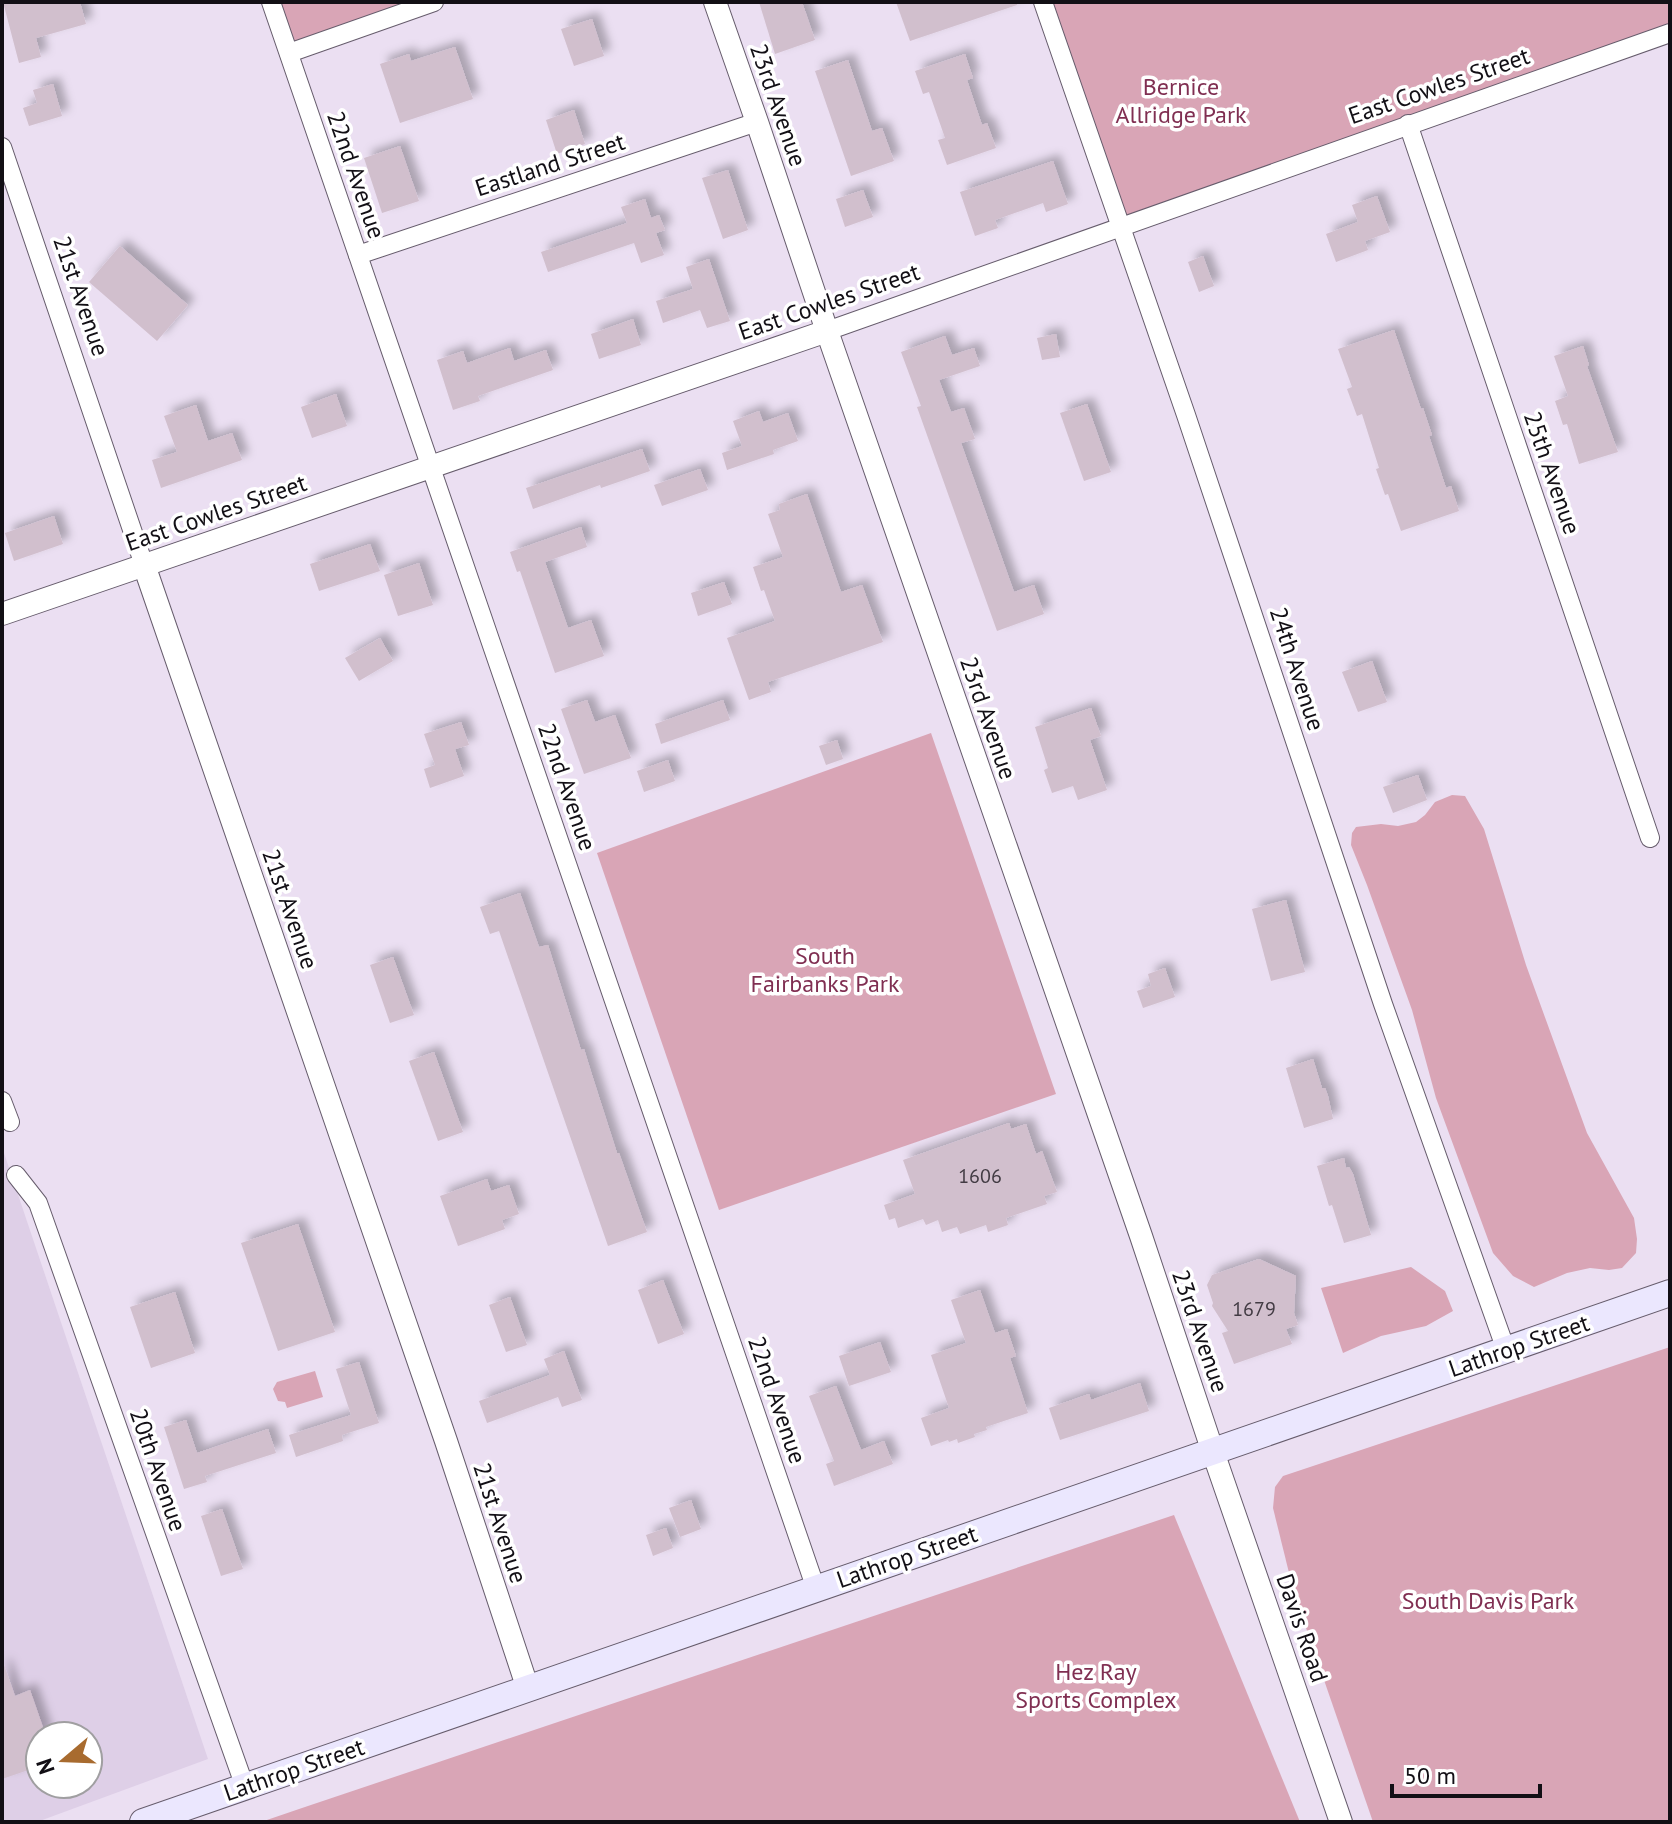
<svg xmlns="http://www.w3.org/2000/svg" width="1672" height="1824" font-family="'PT Sans',sans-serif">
	<defs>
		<filter id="shadow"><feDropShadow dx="7" dy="-7" stdDeviation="4" flood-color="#0004"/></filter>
	</defs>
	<rect width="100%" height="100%" fill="#ebdff2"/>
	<path fill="#decfe7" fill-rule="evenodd" d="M2,1147L208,1759L37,1822H2ZM40,1736H88V1784H40Z"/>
	<g fill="#d9a5b6">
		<path d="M271,2H434L289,53Z"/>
		<path d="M1043,2H1670V33L1121,226Z"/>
		<path d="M931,733L1056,1094L719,1210L597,853Z"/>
		<path d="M1452,795L1465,796L1484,829L1526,965L1587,1133L1634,1218L1637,1239L1636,1253L1622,1268L1609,1270L1590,1268L1567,1273L1534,1287L1513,1276L1493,1253L1436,1098L1412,1010L1367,885L1351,845L1352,833L1356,827L1381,824L1398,826L1416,822L1425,815L1435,802Z"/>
		<path d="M1411,1267L1445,1291L1453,1311L1426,1326L1381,1336L1343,1353L1321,1288Z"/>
		<path d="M1670,1347V1822H1373L1294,1593L1273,1508L1275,1487L1283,1476Z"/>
		<path d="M315,1371L323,1397L287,1408L285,1402L278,1401L273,1389L277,1382Z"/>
		<path d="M1174,1515L1300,1822H261L302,1808Z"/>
	</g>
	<g fill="#d1bfcd" filter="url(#shadow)">
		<path d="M3,2H80L86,24L36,38L41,57L19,63Z"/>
		<path d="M759,2H802L815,40L775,54Z"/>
		<path d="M896,2H1017V5L910,41Z"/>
		<path d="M592,19L604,56L574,66L561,29Z"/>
		<path d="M455,47L473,99L400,123L380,64L409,54L411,61Z"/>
		<path d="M965,54L973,78L967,80L982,125L987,123L996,148L947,165L938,140L945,138L929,92L923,94L915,71Z"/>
		<path d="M848,60L872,131L882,128L894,161L851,176L815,71Z"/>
		<path d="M53,84L62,116L29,126L23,108L37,103L33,90Z"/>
		<path d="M574,110L585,144L557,154L546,120Z"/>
		<path d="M400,146L419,201L382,213L364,158Z"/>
		<path d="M1053,161L1068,204L1046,212L1043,203L995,220L998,228L975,236L960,192Z"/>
		<path d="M728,170L748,230L723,239L702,178Z"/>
		<path d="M863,190L873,217L845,227L836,199Z"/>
		<path d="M1377,196L1390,232L1365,241L1368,250L1336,262L1326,234L1358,222L1352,205Z"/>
		<path d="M645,199L651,218L659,215L665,230L656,233L664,255L641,263L634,243L548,272L541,252L627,223L621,207Z"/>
		<path d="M120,246L188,305L157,341L89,282Z"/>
		<path d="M1203,256L1214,286L1199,292L1188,262Z"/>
		<path d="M709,259L730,321L707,328L700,310L663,323L656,301L693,289L686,267Z"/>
		<path d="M633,319L641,345L599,359L591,334Z"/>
		<path d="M1394,330L1421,409L1423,408L1432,435L1429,436L1446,488L1451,486L1459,511L1401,531L1388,494L1385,495L1376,469L1379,468L1362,414L1357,416L1347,389L1352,387L1338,349Z"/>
		<path d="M1056,334L1060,357L1042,360L1037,338Z"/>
		<path d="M945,336L952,355L974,348L980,366L939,380L951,412L964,408L975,439L961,443L1014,592L1034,585L1044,614L997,631L917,407L921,406L901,352Z"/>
		<path d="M1583,346L1589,365L1587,366L1618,452L1579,464L1567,424L1563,425L1555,401L1568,396L1554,356Z"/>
		<path d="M510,348L514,361L546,350L553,370L478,396L480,401L453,410L437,360L463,351L467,363Z"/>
		<path d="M336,394L347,426L312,438L301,407Z"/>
		<path d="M1087,404L1111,472L1084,481L1060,413Z"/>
		<path d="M196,405L208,441L232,433L242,460L161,488L152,460L177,452L164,416Z"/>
		<path d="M759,411L763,422L788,413L798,441L773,450L774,454L727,470L722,453L742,446L733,421Z"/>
		<path d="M642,449L650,471L601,488L600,485L533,509L526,488Z"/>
		<path d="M700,469L708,490L662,506L654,485Z"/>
		<path d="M807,494L841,592L862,585L883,642L768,682L771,692L749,700L727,638L775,621L764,590L761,591L753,567L783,557L768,514L780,510L779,504Z"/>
		<path d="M54,516L63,544L14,561L5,533Z"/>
		<path d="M581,527L587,547L545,562L568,628L591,620L604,656L555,673L520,571L517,572L510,552Z"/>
		<path d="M370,544L380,571L319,591L310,564Z"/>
		<path d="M419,563L433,605L398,616L384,575Z"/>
		<path d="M724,582L732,604L698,616L691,593Z"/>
		<path d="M380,638L393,661L359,681L345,658Z"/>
		<path d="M1372,661L1387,702L1358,712L1342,672Z"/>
		<path d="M587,700L595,722L615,715L631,758L584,774L561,709Z"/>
		<path d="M723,700L730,720L661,744L655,724Z"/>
		<path d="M1091,708L1101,736L1090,740L1107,790L1078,800L1073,786L1052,793L1044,770L1048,768L1035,727Z"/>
		<path d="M461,722L469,745L455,749L464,776L430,788L424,769L435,765L424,734Z"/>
		<path d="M837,740L843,759L826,765L819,746Z"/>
		<path d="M668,760L675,781L644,792L637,771Z"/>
		<path d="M1418,775L1427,800L1393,813L1383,787Z"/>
		<path d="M520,893L539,947L548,945L581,1050L584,1049L592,1075L617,1153H619L647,1232L608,1246L499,931L490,934L480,907Z"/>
		<path d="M1286,900L1305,972L1271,981L1252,909Z"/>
		<path d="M393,957L414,1015L390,1023L370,965Z"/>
		<path d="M1165,968L1175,997L1143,1008L1137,991L1151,986L1148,974Z"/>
		<path d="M434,1052L463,1132L438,1141L409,1061Z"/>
		<path d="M1313,1059L1322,1088H1325L1328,1096L1333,1119L1304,1128L1286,1068Z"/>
		<path d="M1009,1123L1011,1129L1026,1124L1036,1154L1042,1151L1057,1192L1044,1196L1047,1204L1006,1218L1008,1225L988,1232L986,1225L960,1234L957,1227L942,1232L938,1220L926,1225L923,1219L898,1228L895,1218L889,1220L884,1205L915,1194L903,1160Z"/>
		<path d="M1344,1158L1346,1168L1349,1167L1353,1174L1371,1235L1344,1243L1332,1205L1329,1206L1317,1166Z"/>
		<path d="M487,1179L491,1191L509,1185L519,1214L502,1220L505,1229L458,1246L440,1196Z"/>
		<path d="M298,1224L335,1332L278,1351L241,1243Z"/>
		<path d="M1259,1259L1296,1276L1294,1313L1298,1325L1286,1329L1292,1344L1234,1364L1222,1333L1228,1331L1212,1306L1213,1303L1207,1285L1212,1275Z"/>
		<path d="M663,1280L684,1334L658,1344L638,1290Z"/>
		<path d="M980,1290L995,1333L1007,1329L1016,1356L1010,1358L1028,1413L986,1427L987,1430L974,1434L975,1437L958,1443L957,1439L949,1442L948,1440L931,1446L921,1418L949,1408L931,1355L966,1343L951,1300Z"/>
		<path d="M175,1292L195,1353L151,1368L130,1307Z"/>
		<path d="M510,1297L527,1345L506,1352L489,1305Z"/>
		<path d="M880,1342L891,1372L849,1386L839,1356Z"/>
		<path d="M564,1351L582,1400L562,1407L558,1397L487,1423L479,1401L550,1375L544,1359Z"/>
		<path d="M359,1362L379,1423L342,1435L343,1441L296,1457L289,1435L351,1415L336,1369Z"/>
		<path d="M1140,1383L1149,1411L1060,1440L1049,1408L1089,1394L1091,1400Z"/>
		<path d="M836,1386L861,1450L884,1441L893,1464L834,1486L826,1464L834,1461L809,1396Z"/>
		<path d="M186,1420L197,1453L268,1429L276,1453L205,1476L207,1482L184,1489L164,1427Z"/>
		<path d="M691,1500L701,1529L680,1537L669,1508Z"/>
		<path d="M222,1509L243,1569L221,1576L201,1516Z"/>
		<path d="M666,1528L673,1548L653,1556L646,1535Z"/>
		<path d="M2,1665H4L15,1696L30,1690L46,1736H40V1766L2,1779Z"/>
	</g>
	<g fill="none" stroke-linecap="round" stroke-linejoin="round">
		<g stroke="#665c6c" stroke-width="20">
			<g id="minor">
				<path d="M271,2L816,1589"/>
				<path d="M1043,2L1186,415L1383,1004L1506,1350"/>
				<path d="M289,53L434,2"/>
				<path d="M1408,124L1650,838"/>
				<path d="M2,147L144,565"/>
				<path d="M358,255L757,122"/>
				<path d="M827,331L1670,33"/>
				<path d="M2,1101L10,1122"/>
				<path d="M16,1175L38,1203L245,1787"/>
			</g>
		</g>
		<g stroke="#665c6c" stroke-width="24">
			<g id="tertiary">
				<path d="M715,2L757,122L827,331L1141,1236L1213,1452L1341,1822"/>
				<path d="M144,565L446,1441L528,1689"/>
				<path d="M2,614L827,331"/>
			</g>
		</g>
		<g stroke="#665c6c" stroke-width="28">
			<path id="secondary" d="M143,1822L1670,1293"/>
		</g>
		<use href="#minor" stroke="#fff" stroke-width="18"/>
		<use href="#tertiary" stroke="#fff" stroke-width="22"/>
		<use href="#secondary" stroke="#ebe7fe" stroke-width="26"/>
	</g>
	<g text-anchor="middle" stroke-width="7" stroke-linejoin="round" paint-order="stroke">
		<g font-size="20" fill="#423b43">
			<text x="980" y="1183">1606</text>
			<text x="1254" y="1316">1679</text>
		</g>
		<g font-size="24" fill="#120f15" stroke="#fff">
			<text transform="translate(1439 86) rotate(-19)" y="8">East Cowles Street</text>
			<text transform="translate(778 105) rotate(71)" y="8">23rd Avenue</text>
			<text transform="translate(550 165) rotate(-18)" y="8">Eastland Street</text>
			<text transform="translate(356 175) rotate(71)" y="8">22nd Avenue</text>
			<text transform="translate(81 296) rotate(71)" y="8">21st Avenue</text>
			<text transform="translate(829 302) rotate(-19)" y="8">East Cowles Street</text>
			<text transform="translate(1552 473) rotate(71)" y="8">25th Avenue</text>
			<text transform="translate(216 513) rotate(-19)" y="8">East Cowles Street</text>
			<text transform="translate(1297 669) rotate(72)" y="8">24th Avenue</text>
			<text transform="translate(988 718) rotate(71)" y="8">23rd Avenue</text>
			<text transform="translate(567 787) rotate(71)" y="8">22nd Avenue</text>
			<text transform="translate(290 909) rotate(71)" y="8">21st Avenue</text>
			<text transform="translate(1200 1331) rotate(71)" y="8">23rd Avenue</text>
			<text transform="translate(1519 1346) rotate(-19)" y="8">Lathrop Street</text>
			<text transform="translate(777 1400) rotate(71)" y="8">22nd Avenue</text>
			<text transform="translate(158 1470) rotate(71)" y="8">20th Avenue</text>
			<text transform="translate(500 1523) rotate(72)" y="8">21st Avenue</text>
			<text transform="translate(907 1557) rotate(-19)" y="8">Lathrop Street</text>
			<text transform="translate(1302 1628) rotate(71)" y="8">Davis Road</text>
			<text transform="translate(294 1770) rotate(-19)" y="8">Lathrop Street</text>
		</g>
		<g font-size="24" fill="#802f52" stroke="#fff">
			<text x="1181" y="95">Bernice<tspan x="1181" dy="28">Allridge Park</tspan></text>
			<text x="825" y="964">South<tspan x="825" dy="28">Fairbanks Park</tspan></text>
			<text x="1488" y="1609">South Davis Park</text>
			<text x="1096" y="1680">Hez Ray<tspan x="1096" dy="28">Sports Complex</tspan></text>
		</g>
	</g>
	<rect width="1672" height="1824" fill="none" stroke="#120f15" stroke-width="8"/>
	<g transform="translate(64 1760) rotate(251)"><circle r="38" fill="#ffffff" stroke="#a09fa1" stroke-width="2"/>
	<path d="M0-6L14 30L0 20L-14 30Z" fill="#a86b2f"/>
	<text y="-12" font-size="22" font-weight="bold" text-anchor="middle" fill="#120f15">N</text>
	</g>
	<path d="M1392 1784v12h148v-12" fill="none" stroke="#120f15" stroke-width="4"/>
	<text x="1404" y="1784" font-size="24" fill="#120f15" stroke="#ffffff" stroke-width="6" paint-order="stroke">50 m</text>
</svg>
